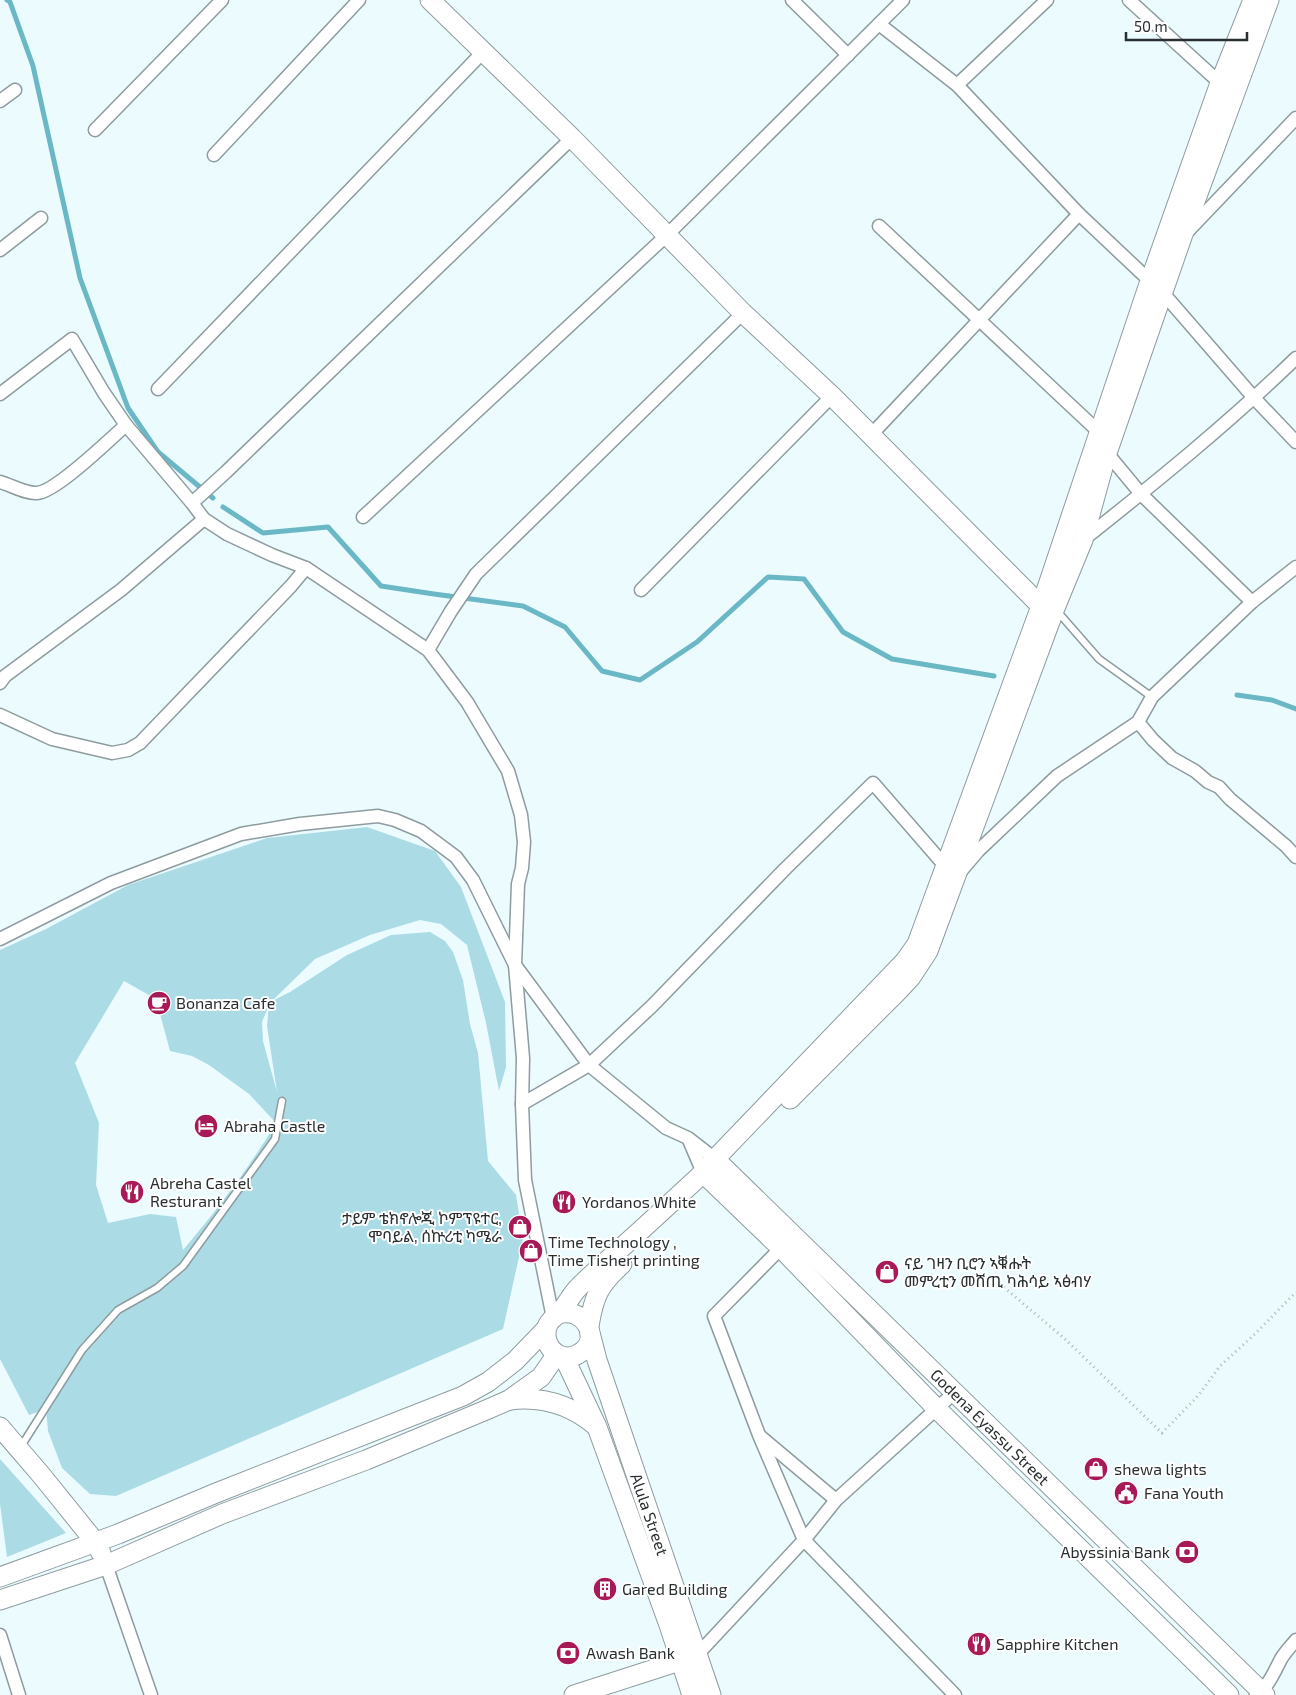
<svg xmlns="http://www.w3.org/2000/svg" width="1296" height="1695" font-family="'Exo 2','Noto Sans Ethiopic',sans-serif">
	<rect width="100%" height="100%" fill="#ebfbfe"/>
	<g fill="#abdce6" fill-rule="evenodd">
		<path d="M367,827L435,851L461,887L505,1002L506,1067L499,1091L486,1023L467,945L441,924L420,920L370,935L315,959L272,1001L290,992L347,955L391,935L430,932L445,941L453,952L463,980L470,1024L478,1053L488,1161L516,1195L523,1239L503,1329L116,1496L90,1494L62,1468L48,1431L46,1409L29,1415L0,1359V950L46,929L128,885L267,838ZM124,981L156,999L170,1051L192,1056L209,1065L249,1094L276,1123C249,1168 217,1210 183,1250L176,1217L150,1214L108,1223L96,1185L99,1123L75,1063ZM269,1005L267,1026L277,1092L263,1041L262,1022Z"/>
		<path d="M0,1459L66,1533L7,1557L0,1504Z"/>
	</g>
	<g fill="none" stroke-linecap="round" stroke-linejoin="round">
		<g stroke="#6ab7c6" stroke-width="5">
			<path d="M7,0L10,2L33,66L80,278L128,408L158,452L213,498"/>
			<path d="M223,507L263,533L328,527L381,586L434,594L523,606L565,627L602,671L640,680L697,642L768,577L804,579L843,632L892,659L994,676"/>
			<path d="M1237,695L1272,700L1296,709"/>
		</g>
		<g stroke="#8e9c9f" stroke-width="9">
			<g id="lane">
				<path d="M1057,611L1099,659L1152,697"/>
				<path d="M20,1448L82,1350L118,1310L157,1288L183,1266L275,1139L282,1101"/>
			</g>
		</g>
		<g stroke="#8e9c9f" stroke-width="15">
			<g id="street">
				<path d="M792,0L848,55"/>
				<path d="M1129,0L1220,83"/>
				<path d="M879,24L957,85L1079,214L1150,281"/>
				<path d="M957,85L1047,0"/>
				<path d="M0,101L15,90"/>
				<path d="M95,130L222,0"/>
				<path d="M214,155L359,0"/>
				<path d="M879,226L1099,432L1107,453L1141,494L1252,602"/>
				<path d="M1187,232L1296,118"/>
				<path d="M0,250L41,218"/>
				<path d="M1163,293L1255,399L1296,442"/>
				<path d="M158,389L484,51"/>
				<path d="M0,394L72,339L104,393L126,425L192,503L204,519L227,534L272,555L306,568L428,650L467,702L508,771L521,815L524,842L522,868L518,884L515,965L523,1058L522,1104L525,1180L553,1318"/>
				<path d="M871,435L1079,214"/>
				<path d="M0,482C11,485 26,494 37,493C56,492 109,440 126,425"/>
				<path d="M192,503L226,472L572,138"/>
				<path d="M363,517L667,235L903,0"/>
				<path d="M1083,540C1156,482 1229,423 1296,358"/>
				<path d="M641,590L832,396"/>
				<path d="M428,650L451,611L476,574L743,313"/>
				<path d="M0,683L5,676L121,590L204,519"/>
				<path d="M0,715L52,739L112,753L128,750L140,743L291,586L306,568"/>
				<path d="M1138,722L1153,740L1172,758L1195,771L1208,782L1219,787L1230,799L1286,846L1296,857"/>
				<path d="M961,871L978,851L1057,776L1138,722L1152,697L1252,602L1296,567"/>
				<path d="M0,939L111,883L241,834L300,824L378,816L395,820L421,831L456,857L473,880L515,965L589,1065L666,1128L688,1138L715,1159"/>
				<path d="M522,1104L589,1065L652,1006L785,869L873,783L946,867"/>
				<path d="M689,1140L703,1173"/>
				<path d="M781,1248L714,1316L759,1435L804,1540L955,1695"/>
				<path d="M761,1437L836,1500"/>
				<path d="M106,1565L151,1695"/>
				<path d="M0,1635L19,1695"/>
				<path d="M697,1655L804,1540L836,1500L955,1392"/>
				<path d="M1256,1695C1269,1686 1274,1672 1281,1659C1285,1652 1291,1646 1296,1640"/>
			</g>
		</g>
		<g stroke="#8e9c9f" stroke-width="21">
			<g id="secondary">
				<path d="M430,0L572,138L743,313L832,396L1041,606L1051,608"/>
				<path d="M790,1099L897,992L911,977L928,951L1055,608L1083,540L1107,453L1182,237L1269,0"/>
				<path id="s1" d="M715,1159L1265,1695"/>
				<path d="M703,1173L781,1248L937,1409L1229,1695"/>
				<path d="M558,1314C586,1306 603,1341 578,1354C572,1358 563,1358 557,1354C548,1349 544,1337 547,1327C549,1320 554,1318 559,1313C566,1306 570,1297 577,1289C590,1275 605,1263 619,1250C647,1225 675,1199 703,1173L715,1159L905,961L917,944L1041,606L1150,281L1220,83L1253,0"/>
				<path d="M589,1326C594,1295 599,1285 622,1264"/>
				<path id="s2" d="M590,1333L597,1360L711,1695"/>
				<path d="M564,1357L597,1427L669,1625L692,1695"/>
				<path d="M510,1400C543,1396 571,1405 596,1426"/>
				<path d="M0,1427L42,1476L96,1543L101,1553"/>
				<path d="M0,1577L118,1534L216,1493L463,1396L488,1382L515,1361L546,1329"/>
				<path d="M0,1600L106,1565L222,1514L366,1460L486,1410L509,1400L541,1377L557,1354"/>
				<path d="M574,1695L692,1657"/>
			</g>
		</g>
		<path stroke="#abb7ba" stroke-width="3" stroke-dasharray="1 4" stroke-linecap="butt" d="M1000,1284L1065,1339L1162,1433L1198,1396L1220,1366L1255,1334L1296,1292"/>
		<use href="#lane" stroke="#fff" stroke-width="6"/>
		<use href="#street" stroke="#fff" stroke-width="12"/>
		<use href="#secondary" stroke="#fff" stroke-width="19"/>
	</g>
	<defs>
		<g id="cafe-disc" transform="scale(1.25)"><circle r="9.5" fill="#a81957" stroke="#fff"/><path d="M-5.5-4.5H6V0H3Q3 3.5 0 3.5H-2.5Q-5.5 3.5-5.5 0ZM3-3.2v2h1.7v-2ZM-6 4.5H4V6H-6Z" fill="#fff"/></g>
		<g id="hotel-disc" transform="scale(1.25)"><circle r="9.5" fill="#a81957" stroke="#fff"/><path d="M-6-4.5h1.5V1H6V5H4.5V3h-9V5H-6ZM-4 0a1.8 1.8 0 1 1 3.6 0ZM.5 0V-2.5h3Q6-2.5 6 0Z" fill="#fff"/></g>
		<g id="restaurant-disc" transform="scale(1.25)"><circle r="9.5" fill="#a81957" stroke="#fff"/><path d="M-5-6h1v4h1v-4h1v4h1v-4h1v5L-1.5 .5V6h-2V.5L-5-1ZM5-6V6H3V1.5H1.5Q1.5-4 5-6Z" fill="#fff"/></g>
		<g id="shop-disc" transform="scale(1.25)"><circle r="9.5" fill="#a81957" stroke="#fff"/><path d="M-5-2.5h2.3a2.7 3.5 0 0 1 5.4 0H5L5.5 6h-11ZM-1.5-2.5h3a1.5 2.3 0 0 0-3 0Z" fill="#fff"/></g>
		<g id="civic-disc" transform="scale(1.25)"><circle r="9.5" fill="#a81957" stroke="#fff"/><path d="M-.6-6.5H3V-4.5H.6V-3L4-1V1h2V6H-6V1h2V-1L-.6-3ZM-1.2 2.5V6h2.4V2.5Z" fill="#fff"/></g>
		<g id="bank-disc" transform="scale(1.25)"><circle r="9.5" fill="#a81957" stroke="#fff"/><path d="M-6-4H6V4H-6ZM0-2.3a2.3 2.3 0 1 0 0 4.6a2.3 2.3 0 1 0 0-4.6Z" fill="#fff"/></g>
		<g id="building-disc" transform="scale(1.25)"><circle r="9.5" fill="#a81957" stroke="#fff"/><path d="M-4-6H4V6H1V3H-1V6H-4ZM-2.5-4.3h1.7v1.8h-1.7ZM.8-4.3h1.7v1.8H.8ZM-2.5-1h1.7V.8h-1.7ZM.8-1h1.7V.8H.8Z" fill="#fff"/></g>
	</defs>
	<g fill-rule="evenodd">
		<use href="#cafe-disc" x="159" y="1003"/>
		<use href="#hotel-disc" x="206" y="1126"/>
		<use href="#restaurant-disc" x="132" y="1192"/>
		<use href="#restaurant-disc" x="564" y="1202"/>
		<use href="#shop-disc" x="520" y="1227"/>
		<use href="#shop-disc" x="531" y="1251"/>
		<use href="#shop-disc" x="887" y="1272"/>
		<use href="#shop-disc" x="1096" y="1469"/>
		<use href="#civic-disc" x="1126" y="1493"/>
		<use href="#bank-disc" x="1187" y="1552"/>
		<use href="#building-disc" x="605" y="1589"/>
		<use href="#restaurant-disc" x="979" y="1644"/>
		<use href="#bank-disc" x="568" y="1653"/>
	</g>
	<g text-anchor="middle" stroke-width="4" stroke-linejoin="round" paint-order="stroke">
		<g font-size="16" fill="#292f30" stroke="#fff" text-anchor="start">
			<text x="176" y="1009">Bonanza Cafe</text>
			<text x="224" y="1132">Abraha Castle</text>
			<text x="150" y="1189">Abreha Castel<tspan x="150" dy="18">Resturant</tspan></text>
			<text x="582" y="1208">Yordanos White</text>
			<text x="502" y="1224" text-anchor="end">ታይም ቴክኖሎጂ ኮምፕዩተር,<tspan x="502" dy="18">ሞባይል, ሰኵሪቲ ካሜራ</tspan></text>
			<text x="548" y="1248">Time Technology ,<tspan x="548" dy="18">Time Tishert printing</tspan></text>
			<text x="904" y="1269">ናይ ገዛን ቢሮን ኣቑሑት<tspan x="904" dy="18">መምረቲን መሸጢ ካሕሳይ ኣፅብሃ</tspan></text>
			<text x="1114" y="1475">shewa lights</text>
			<text x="1144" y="1499">Fana Youth</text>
			<text x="1170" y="1558" text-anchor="end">Abyssinia Bank</text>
			<text x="622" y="1595">Gared Building</text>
			<text x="996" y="1650">Sapphire Kitchen</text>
			<text x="586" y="1659">Awash Bank</text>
		</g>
		<g font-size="16" fill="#292f30" stroke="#fff">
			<text dy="6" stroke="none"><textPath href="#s1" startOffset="384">Godena Eyassu Street</textPath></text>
			<text dy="6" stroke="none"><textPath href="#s2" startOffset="191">Alula Street</textPath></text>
		</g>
	</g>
	<path d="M1126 32v8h121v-8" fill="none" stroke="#292f30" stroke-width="2.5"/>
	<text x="1134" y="32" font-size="15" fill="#292f30" stroke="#ffffff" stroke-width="4" paint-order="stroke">50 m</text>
</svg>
